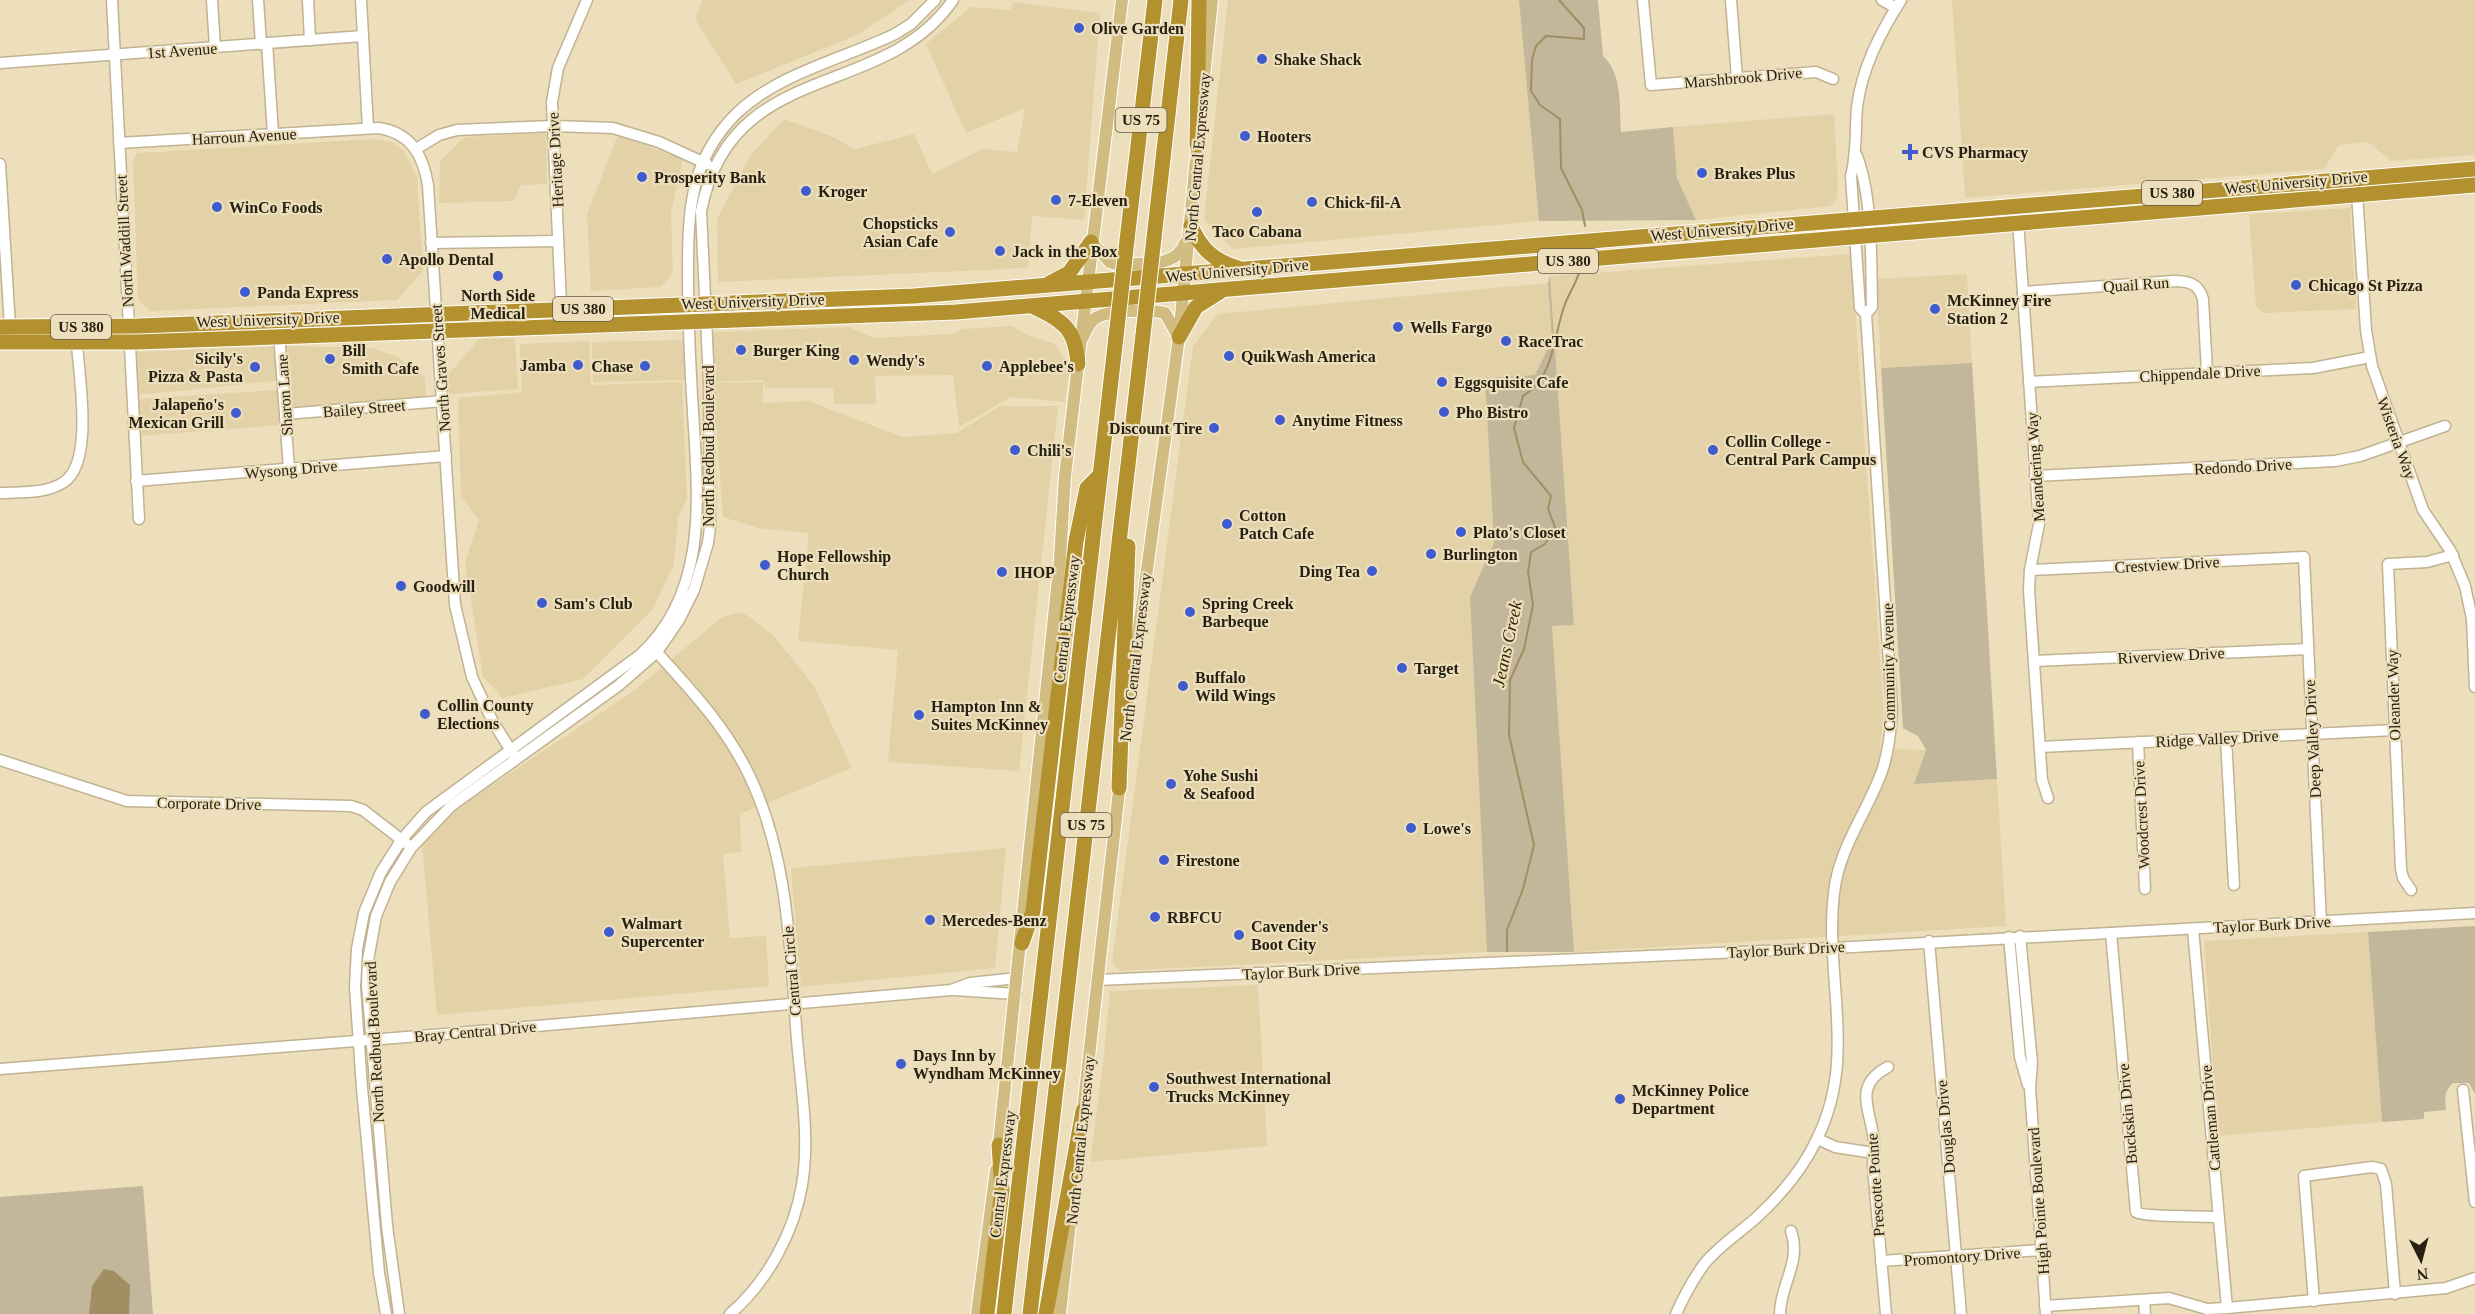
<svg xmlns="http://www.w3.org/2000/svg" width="2475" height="1314" font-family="'Times New Roman',serif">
	<rect width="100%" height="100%" fill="#eddfbc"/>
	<g fill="#e3d2a8">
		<path d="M702,0H910L857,35L736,84L695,19Z"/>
		<path d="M1228,0H1519L1539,221L1233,249L1204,219Z"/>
		<path d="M1952,0H2475V155L2391,161L2368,142L2339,145L2324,169L1965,198Z"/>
		<path d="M1014,2L1100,13L1084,220L1032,216L1028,268L718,282L717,219L750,156L784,119L831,136L855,149L914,134L932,174L983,149L1017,152L1025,108L966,133L926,44L971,7L1010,10Z"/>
		<path d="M1834,114L1838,187L1837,199L1830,206L1696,220L1677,178L1673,127Z"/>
		<path d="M546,133L547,184L521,185L514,201L439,203L440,161L465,137Z"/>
		<path d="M618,135L683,159L671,212L673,274L660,287L591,291L587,214Z"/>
		<path d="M375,139L392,142L404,151L417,177L423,271L397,300L150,311L138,300L133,161L137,153Z"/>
		<path d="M2350,208L2356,309L2264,313L2256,307L2249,214Z"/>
		<path d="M1851,254L1884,714L1880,749L1926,750L1914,784L1997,779L2006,926L1574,952L1552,626L1574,624L1550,276Z"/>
		<path d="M1967,274L1972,363L1881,368L1876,279Z"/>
		<path d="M1548,283L1552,340L1535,375L1485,378L1494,543L1470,597L1487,952L1120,971L1112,963L1193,346L1218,314Z"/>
		<path d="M1012,326L1027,335L1055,344L1070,366L1065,402L1011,397L959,427L953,375L875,376L876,404H834L833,388H765L763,380L715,382L712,332L849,327L874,338L953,334L963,329Z"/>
		<path d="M515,338L518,389L448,394V375L479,339Z"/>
		<path d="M685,340V380L593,382L592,342Z"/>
		<path d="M589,341L591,385L682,382L687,499L678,517L674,565L652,610L583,679L503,698L483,677L465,562L479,520L461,497L458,398L522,392L520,344Z"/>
		<path d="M287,346L372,348L398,357L425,377L426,397L291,410L286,380L138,395L136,352Z"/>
		<path d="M763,382V403L809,401L902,437L957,433L1000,406H1058L1019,771L888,762L898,650L798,641L809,533L758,528L723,517L713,383Z"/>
		<path d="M278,390L281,425L139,436L137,399Z"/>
		<path d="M743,612L775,637L815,688L852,768L740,814L741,852L723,854L730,938L766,936L769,986L437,1015L422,843L456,809L635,690L722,617Z"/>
		<path d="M1006,848L995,968L801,987L791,868Z"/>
		<path d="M2368,932L2382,1122L2218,1136L2204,941Z"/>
		<path d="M1258,985L1267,1146L1090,1162L1104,1056L1110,991Z"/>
	</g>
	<g fill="#c2b79b">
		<path d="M1519,0H1598L1603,56C1623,74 1619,107 1621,132L1673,127L1677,178L1696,220L1539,221Z"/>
		<path d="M1550,276L1574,625L1552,626L1574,952H1487L1470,597L1494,543L1485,378L1535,375L1552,340L1548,283Z"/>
		<path d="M1972,363L1997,779L1914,784L1926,750L1918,736L1903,728L1881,368Z"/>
		<path d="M2475,926V1094L2469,1083H2453C2444,1091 2445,1098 2446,1110L2424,1112V1119L2382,1122L2368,932Z"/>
		<path d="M143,1186L153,1314H0V1197Z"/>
	</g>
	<path fill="#a18f63" d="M104,1269L114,1271L130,1285L129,1314H89L92,1286Z"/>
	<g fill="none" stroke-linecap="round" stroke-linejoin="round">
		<g stroke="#a18f63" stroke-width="2">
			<path d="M1559,0L1584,28V39L1546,36L1536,46L1532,60L1531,91L1540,105L1560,119L1561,168L1582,210L1585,226"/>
			<path d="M1507,951V930L1523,889L1534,845L1509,735L1510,680L1524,649L1533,605L1528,572L1531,552L1545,544L1555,527L1548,509L1551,496L1523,462L1514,428L1523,396C1555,377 1553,336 1565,304C1569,293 1576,284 1580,270"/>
		</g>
		<g stroke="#c0b391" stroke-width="13">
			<g id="minor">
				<path d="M112,0L139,519"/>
				<path d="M212,0L215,47"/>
				<path d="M258,0L261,44"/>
				<path d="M308,0L310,40"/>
				<path d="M361,0L368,128"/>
				<path d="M1643,0L1651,85L1816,72L1833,79"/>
				<path d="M1731,0L1737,78"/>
				<path d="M1882,0L1896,8"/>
				<path d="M267,43L273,134"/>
				<path d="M0,63L363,36"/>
				<path d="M119,143L379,128C411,133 423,155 428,185L455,605L472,677L492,720L513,754"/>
				<path d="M416,149L439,135L457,130L553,126L613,128L659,142L707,164"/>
				<path d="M1857,156C1873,200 1871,260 1872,307L1866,314"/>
				<path d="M0,164L10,327"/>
				<path d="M2356,178L2366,330L2372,366L2423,510L2450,550L2465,586L2472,619L2475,687"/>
				<path d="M2017,206L2039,524L2030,570L2029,590L2042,780L2048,798"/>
				<path d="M431,243L558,241"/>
				<path d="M2023,292L2174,281C2189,281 2199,284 2203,299L2207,372"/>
				<path d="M278,320L289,469"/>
				<path d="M562,326L552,102L558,68L587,0"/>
				<path d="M2029,382L2313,368L2370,357"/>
				<path d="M286,414L443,401"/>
				<path d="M2035,476L2335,461L2360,456L2445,426"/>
				<path d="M136,481L446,456"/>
				<path d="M0,493C20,492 47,494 64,482C94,462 79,377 77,344"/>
				<path d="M2030,570L2304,557L2321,922"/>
				<path d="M652,647C689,688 726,726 750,777C789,859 790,951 797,1040C801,1087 810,1138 802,1185C794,1233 767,1282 730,1314"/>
				<path d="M2034,661L2308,649"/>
				<path d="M2226,738L2234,885"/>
				<path d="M2138,742L2145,889"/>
				<path d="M2040,747L2395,730"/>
				<path d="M0,760L127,801L351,806L363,810L407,844"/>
				<path d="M2411,890L2403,878L2401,869L2388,564L2427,562L2453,555"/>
				<path d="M2193,929L2227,1308"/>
				<path d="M2111,933L2136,1212C2142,1217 2204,1216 2218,1217"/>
				<path d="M2020,936L2032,1063L2030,1088L2046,1314"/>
				<path d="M2009,937L2020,1057L2028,1085"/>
				<path d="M1929,941L1961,1314"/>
				<path d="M1097,980L1834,948L2475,913"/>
				<path d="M954,990L1016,994"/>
				<path d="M0,1069L445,1034L951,990L970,983L1017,978"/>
				<path d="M2463,1090L2475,1202"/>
				<path d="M1818,1139L1835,1147L1874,1153"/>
				<path d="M1881,1261L2042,1250"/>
				<path d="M2144,1300L2145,1314"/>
				<path d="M2314,1301L2304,1176L2372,1167L2381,1169L2386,1184L2395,1294"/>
				<path d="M2045,1306L2169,1298L2207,1309L2227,1308L2446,1288L2475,1278"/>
				<path d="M386,1314L379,1273L362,1088L355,987L357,949L364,913L381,872L402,839L426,812L640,655C709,592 698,496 693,412C690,365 688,319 688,272C688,210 690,159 737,113C779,73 843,59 895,34L911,24L935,0"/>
				<path d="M399,1314L387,1226L367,985L368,960L376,916L390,882L411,848L451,806L618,686L657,652L679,620L694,590L708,543L710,527L709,382L701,211C731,57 883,102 953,0"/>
				<path d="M1676,1314C1684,1296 1693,1279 1705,1263C1719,1246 1739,1233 1756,1218C1780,1196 1803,1169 1817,1139C1858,1056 1824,977 1834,893C1839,847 1867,813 1882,771C1889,751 1891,730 1892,709L1866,314L1860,308L1851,176C1857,153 1855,131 1857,107C1862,68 1880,33 1901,0"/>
				<path d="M1780,1314C1780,1284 1802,1262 1791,1231"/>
				<path d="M1886,1314L1873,1167C1873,1159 1875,1151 1874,1143C1872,1111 1851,1086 1888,1067"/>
			</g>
		</g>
		<g stroke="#fff" stroke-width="14">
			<g id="major">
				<path d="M1204,76L1212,0"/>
				<path d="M1091,242L1110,262L1116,264C1139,263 1177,269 1185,243"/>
				<path d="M1083,337C1086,330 1089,322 1096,318C1108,310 1152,309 1165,313L1178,336"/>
				<path d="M1128,708L1179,337L1198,138"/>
				<path d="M1082,1119L1120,782"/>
				<path d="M998,1153L1060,559L1065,476L1075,390L1122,0"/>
				<path d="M977,1314L996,1170"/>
				<path d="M1060,1314L1072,1205"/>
			</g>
		</g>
		<g stroke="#fff" stroke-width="17">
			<g id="highway">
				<path d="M1197,145L1199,0"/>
				<path d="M1191,226C1201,249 1214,261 1238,268"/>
				<path d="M1154,238L1181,0"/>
				<path d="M1127,240L1155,0"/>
				<path d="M1050,283L1069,273L1091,242"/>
				<path d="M1032,306C1063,321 1075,327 1078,364"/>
				<path d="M0,327L138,326L914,296L2475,169"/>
				<path d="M1179,337L1196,307L1220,292"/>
				<path d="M0,342H137L956,312L2475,185"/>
				<path d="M1119,788L1128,546"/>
				<path d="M1022,943L1033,911L1076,541L1087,488L1100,475"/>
				<path d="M987,1314L1002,1189L999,1145"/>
				<path d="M1004,1314L1116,337"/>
				<path d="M1030,1314L1143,335"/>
				<path d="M1046,1314L1083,1111"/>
			</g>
		</g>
		<use href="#minor" stroke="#fff" stroke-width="10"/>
		<use href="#major" stroke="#d1bd82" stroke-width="12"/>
		<use href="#highway" stroke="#b3912e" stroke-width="15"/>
		<g stroke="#fff" stroke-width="17" stroke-linecap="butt">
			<g id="highway-bridge">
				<path d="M1143,335L1154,238"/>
				<path d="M1116,337L1127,240"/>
			</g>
		</g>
		<use href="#highway-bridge" stroke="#b3912e" stroke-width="15"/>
	</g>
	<g fill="#405bce" stroke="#eddfbc" stroke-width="2">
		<circle cx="1079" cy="28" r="6"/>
		<circle cx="1262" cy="59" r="6"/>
		<circle cx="1245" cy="136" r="6"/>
		<path d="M1907 143h6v6h6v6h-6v6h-6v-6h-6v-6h6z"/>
		<circle cx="1702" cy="173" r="6"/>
		<circle cx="642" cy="177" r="6"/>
		<circle cx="806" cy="191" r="6"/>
		<circle cx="1056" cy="200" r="6"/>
		<circle cx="1312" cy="202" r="6"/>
		<circle cx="217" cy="207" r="6"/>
		<circle cx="1257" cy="212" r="6"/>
		<circle cx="950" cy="232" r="6"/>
		<circle cx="1000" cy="251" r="6"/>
		<circle cx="387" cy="259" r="6"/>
		<circle cx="498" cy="276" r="6"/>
		<circle cx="2296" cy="285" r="6"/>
		<circle cx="245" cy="292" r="6"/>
		<circle cx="1935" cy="309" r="6"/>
		<circle cx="1398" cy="327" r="6"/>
		<circle cx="1506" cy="341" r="6"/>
		<circle cx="741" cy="350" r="6"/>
		<circle cx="1229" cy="356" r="6"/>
		<circle cx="330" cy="359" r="6"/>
		<circle cx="854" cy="360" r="6"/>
		<circle cx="578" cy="365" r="6"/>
		<circle cx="645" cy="366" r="6"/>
		<circle cx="987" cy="366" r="6"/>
		<circle cx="255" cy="367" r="6"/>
		<circle cx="1442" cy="382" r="6"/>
		<circle cx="1444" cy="412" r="6"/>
		<circle cx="236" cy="413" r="6"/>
		<circle cx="1280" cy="420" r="6"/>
		<circle cx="1214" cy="428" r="6"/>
		<circle cx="1015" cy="450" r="6"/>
		<circle cx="1713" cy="450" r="6"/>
		<circle cx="1227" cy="524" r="6"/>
		<circle cx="1461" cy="532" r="6"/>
		<circle cx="1431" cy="554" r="6"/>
		<circle cx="765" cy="565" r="6"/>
		<circle cx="1372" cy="571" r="6"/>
		<circle cx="1002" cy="572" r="6"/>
		<circle cx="401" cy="586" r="6"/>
		<circle cx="542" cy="603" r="6"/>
		<circle cx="1190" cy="612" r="6"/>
		<circle cx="1402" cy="668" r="6"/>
		<circle cx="1183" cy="686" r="6"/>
		<circle cx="425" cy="714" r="6"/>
		<circle cx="919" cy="715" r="6"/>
		<circle cx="1171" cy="784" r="6"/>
		<circle cx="1411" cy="828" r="6"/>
		<circle cx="1164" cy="860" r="6"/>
		<circle cx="1155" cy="917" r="6"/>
		<circle cx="930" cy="920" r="6"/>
		<circle cx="609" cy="932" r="6"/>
		<circle cx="1239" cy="935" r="6"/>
		<circle cx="901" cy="1064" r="6"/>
		<circle cx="1154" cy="1087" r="6"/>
		<circle cx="1620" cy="1099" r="6"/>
	</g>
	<g text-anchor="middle" stroke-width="4.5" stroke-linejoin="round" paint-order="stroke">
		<g fill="#eddfbc" stroke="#625a46" stroke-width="1.5">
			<rect x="1115.5" y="108" width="51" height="24" rx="4.5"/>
			<rect x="2142" y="181" width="60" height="24" rx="4.5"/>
			<rect x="1538" y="249" width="60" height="24" rx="4.5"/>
			<rect x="553" y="297" width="60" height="24" rx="4.5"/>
			<rect x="51" y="315" width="60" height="24" rx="4.5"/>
			<rect x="1060.5" y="813" width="51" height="24" rx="4.5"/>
		</g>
		<g font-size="15" font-weight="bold" fill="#262113">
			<text x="1141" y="125">US 75</text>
			<text x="2172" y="198">US 380</text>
			<text x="1568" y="266">US 380</text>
			<text x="583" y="314">US 380</text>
			<text x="81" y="332">US 380</text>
			<text x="1086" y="830">US 75</text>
		</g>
		<g font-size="16" font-weight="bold" fill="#262113" stroke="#eddfbc" text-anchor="start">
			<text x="1091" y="34">Olive Garden</text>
			<text x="1274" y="65">Shake Shack</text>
			<text x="1257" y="142">Hooters</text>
			<text x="1922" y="158">CVS Pharmacy</text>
			<text x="1714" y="179">Brakes Plus</text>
			<text x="654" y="183">Prosperity Bank</text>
			<text x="818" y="197">Kroger</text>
			<text x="1068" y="206">7-Eleven</text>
			<text x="1324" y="208">Chick-fil-A</text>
			<text x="229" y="213">WinCo Foods</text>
			<text x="938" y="229" text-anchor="end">Chopsticks<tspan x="938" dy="18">Asian Cafe</tspan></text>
			<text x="1257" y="237" text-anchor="middle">Taco Cabana</text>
			<text x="1012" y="257">Jack in the Box</text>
			<text x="399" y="265">Apollo Dental</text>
			<text x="2308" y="291">Chicago St Pizza</text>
			<text x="257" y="298">Panda Express</text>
			<text x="498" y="301" text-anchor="middle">North Side<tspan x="498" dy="18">Medical</tspan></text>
			<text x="1947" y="306">McKinney Fire<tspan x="1947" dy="18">Station 2</tspan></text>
			<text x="1410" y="333">Wells Fargo</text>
			<text x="1518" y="347">RaceTrac</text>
			<text x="342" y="356">Bill<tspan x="342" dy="18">Smith Cafe</tspan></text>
			<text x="753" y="356">Burger King</text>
			<text x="1241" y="362">QuikWash America</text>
			<text x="243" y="364" text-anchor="end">Sicily's<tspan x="243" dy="18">Pizza &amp; Pasta</tspan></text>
			<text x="866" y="366">Wendy's</text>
			<text x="566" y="371" text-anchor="end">Jamba</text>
			<text x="633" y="372" text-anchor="end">Chase</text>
			<text x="999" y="372">Applebee's</text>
			<text x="1454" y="388">Eggsquisite Cafe</text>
			<text x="224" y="410" text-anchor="end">Jalapeño's<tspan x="224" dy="18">Mexican Grill</tspan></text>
			<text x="1456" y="418">Pho Bistro</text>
			<text x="1292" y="426">Anytime Fitness</text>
			<text x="1202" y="434" text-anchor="end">Discount Tire</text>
			<text x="1725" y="447">Collin College -<tspan x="1725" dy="18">Central Park Campus</tspan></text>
			<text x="1027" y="456">Chili's</text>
			<text x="1239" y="521">Cotton<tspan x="1239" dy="18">Patch Cafe</tspan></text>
			<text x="1473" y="538">Plato's Closet</text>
			<text x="1443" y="560">Burlington</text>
			<text x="777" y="562">Hope Fellowship<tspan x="777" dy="18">Church</tspan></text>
			<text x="1360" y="577" text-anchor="end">Ding Tea</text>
			<text x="1014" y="578">IHOP</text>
			<text x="413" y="592">Goodwill</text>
			<text x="554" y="609">Sam's Club</text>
			<text x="1202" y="609">Spring Creek<tspan x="1202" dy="18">Barbeque</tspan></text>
			<text x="1414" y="674">Target</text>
			<text x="1195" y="683">Buffalo<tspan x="1195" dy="18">Wild Wings</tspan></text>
			<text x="437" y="711">Collin County<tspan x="437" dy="18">Elections</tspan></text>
			<text x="931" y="712">Hampton Inn &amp;<tspan x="931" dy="18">Suites McKinney</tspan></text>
			<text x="1183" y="781">Yohe Sushi<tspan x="1183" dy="18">&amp; Seafood</tspan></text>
			<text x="1423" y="834">Lowe's</text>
			<text x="1176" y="866">Firestone</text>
			<text x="1167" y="923">RBFCU</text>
			<text x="942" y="926">Mercedes-Benz</text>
			<text x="621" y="929">Walmart<tspan x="621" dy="18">Supercenter</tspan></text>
			<text x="1251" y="932">Cavender's<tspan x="1251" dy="18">Boot City</tspan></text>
			<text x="913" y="1061">Days Inn by<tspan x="913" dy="18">Wyndham McKinney</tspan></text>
			<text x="1166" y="1084">Southwest International<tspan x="1166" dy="18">Trucks McKinney</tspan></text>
			<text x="1632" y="1096">McKinney Police<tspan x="1632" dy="18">Department</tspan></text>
		</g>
		<g font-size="16" fill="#262113" stroke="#eddfbc">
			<text transform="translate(182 50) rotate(-4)" y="6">1st Avenue</text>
			<text transform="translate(1743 77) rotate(-5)" y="6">Marshbrook Drive</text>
			<text transform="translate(244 136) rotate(-3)" y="6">Harroun Avenue</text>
			<text transform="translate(1197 157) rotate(-85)" y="6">North Central Expressway</text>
			<text transform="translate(555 160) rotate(-93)" y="6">Heritage Drive</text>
			<text transform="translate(2296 182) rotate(-5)" y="6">West University Drive</text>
			<text transform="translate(1722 229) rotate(-5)" y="6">West University Drive</text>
			<text transform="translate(124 241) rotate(-93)" y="6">North Waddill Street</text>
			<text transform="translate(1237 270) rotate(-5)" y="6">West University Drive</text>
			<text transform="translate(2136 284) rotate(-4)" y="6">Quail Run</text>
			<text transform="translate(753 301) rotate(-2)" y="6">West University Drive</text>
			<text transform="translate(268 319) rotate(-2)" y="6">West University Drive</text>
			<text transform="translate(440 368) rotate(-94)" y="6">North Graves Street</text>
			<text transform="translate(2200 373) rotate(-3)" y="6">Chippendale Drive</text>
			<text transform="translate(284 395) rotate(-94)" y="6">Sharon Lane</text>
			<text transform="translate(364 408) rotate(-5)" y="6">Bailey Street</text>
			<text transform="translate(2397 438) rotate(70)" y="6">Wisteria Way</text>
			<text transform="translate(708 446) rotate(-90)" y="6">North Redbud Boulevard</text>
			<text transform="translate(2243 466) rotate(-3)" y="6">Redondo Drive</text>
			<text transform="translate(2035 467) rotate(-94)" y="6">Meandering Way</text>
			<text transform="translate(291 469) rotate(-5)" y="6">Wysong Drive</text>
			<text transform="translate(2167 564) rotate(-3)" y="6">Crestview Drive</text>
			<text transform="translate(1066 619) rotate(-83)" y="6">Central Expressway</text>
			<text transform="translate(2171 655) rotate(-3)" y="6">Riverview Drive</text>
			<text transform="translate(1135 657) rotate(-83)" y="6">North Central Expressway</text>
			<text transform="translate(1888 667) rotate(-91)" y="6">Community Avenue</text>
			<text transform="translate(2393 695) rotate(-92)" y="6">Oleander Way</text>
			<text transform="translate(2217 738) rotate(-3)" y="6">Ridge Valley Drive</text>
			<text transform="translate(2312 739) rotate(-93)" y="6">Deep Valley Drive</text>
			<text transform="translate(209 803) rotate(1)" y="6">Corporate Drive</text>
			<text transform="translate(2141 815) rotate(-93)" y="6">Woodcrest Drive</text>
			<text transform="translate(2272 924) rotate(-3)" y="6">Taylor Burk Drive</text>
			<text transform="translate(1786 949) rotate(-3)" y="6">Taylor Burk Drive</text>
			<text transform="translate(791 971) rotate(-95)" y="6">Central Circle</text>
			<text transform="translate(1301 971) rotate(-3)" y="6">Taylor Burk Drive</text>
			<text transform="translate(475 1031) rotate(-5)" y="6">Bray Central Drive</text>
			<text transform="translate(374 1042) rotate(-93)" y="6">North Redbud Boulevard</text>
			<text transform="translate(2127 1114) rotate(-95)" y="6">Buckskin Drive</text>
			<text transform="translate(2210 1118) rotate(-95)" y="6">Cattleman Drive</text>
			<text transform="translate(1945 1127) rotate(-95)" y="6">Douglas Drive</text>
			<text transform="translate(1080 1140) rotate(-84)" y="6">North Central Expressway</text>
			<text transform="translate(1002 1174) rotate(-83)" y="6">Central Expressway</text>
			<text transform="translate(1875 1185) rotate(-94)" y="6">Prescotte Pointe</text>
			<text transform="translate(2038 1201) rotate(-94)" y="6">High Pointe Boulevard</text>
			<text transform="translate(1962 1256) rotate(-4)" y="6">Promontory Drive</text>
		</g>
		<g font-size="18" font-style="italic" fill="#352801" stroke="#eddfbc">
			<text transform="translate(1507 644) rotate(-78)" y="6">Jeans Creek</text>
		</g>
	</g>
	<g transform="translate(2421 1260) rotate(174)" stroke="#eddfbc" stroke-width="4.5" paint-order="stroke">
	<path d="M0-4.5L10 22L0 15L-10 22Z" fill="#262113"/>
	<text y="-9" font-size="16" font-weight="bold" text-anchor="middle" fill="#262113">N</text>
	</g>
</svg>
